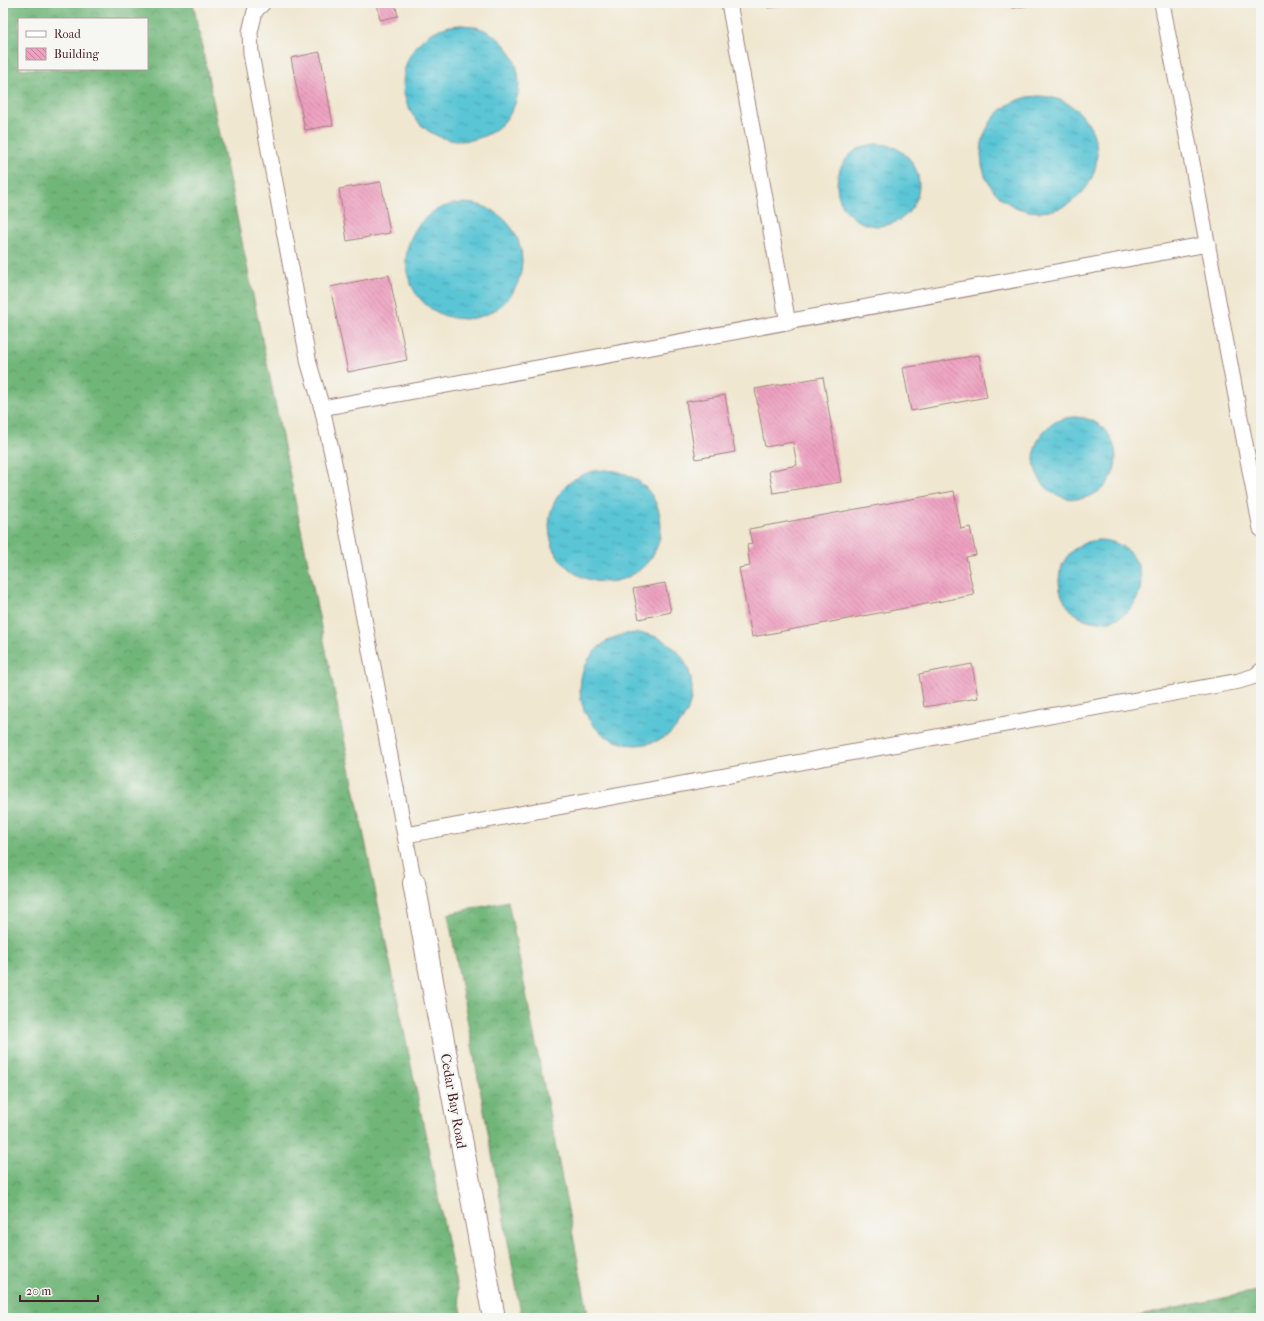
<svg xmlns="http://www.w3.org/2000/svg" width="1264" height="1321" font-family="'IM FELL French Canon',serif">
	<defs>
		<pattern id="forest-crowns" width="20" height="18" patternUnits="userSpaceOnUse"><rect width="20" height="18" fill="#71b679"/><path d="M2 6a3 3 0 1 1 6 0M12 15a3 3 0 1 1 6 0" fill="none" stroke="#5f9363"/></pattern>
		<pattern id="water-ripples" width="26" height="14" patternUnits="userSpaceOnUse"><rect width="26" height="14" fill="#5ac5d5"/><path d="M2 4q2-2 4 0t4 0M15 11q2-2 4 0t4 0" fill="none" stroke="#4c9fad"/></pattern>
		<pattern id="building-back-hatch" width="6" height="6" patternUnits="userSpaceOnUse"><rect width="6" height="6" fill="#eea0c0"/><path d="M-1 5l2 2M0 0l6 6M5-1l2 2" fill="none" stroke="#c3829c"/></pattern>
	</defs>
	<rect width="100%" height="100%" fill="#f6f6f2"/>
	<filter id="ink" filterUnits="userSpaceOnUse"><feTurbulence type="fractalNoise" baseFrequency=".025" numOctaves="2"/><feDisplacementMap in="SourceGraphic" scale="8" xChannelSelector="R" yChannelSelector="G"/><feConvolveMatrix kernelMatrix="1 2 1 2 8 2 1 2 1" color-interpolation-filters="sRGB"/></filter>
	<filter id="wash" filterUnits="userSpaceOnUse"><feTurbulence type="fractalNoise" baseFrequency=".012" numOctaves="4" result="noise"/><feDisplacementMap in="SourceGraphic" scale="16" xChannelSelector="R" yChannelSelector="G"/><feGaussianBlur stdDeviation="0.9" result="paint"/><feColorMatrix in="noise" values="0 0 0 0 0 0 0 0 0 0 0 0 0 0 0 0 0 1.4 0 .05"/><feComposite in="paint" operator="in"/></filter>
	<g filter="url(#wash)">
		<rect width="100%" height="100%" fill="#f0e7d0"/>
		<g fill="url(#forest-crowns)" stroke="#5e6a52" fill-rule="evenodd">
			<path d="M3,3H193L463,1318H3ZM19,19H147V69H19Z"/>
			<path d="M508,901L589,1318H522L448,914Z"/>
			<path d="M1261,1290V1318H1130Z"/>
		</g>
		<g fill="url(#water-ripples)" stroke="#527280">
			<circle cx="461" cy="83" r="58"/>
			<circle cx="1039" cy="154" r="58"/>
			<circle cx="878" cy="185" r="41"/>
			<circle cx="464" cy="261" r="58"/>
			<circle cx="1075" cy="458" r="41"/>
			<circle cx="605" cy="526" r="56"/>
			<circle cx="1100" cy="581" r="41"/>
			<circle cx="636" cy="689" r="56"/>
		</g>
		<g id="blocks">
			<g fill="url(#building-back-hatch)">
				<path d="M377,3H395L398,16L380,20Z"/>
				<path d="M767,3H789V4L768,8Z"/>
				<path d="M1011,3H1038V4L1012,8Z"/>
				<path d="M320,52L333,125L305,130L291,58Z"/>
				<path d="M381,182L390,233L347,241L339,189Z"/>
				<path d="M389,275L407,360L348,372L330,287Z"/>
				<path d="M979,355L987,397L911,411L903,368Z"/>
				<path d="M823,377L841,482L773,493L769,471L797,465L793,442L765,447L755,389Z"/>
				<path d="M725,395L735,452L696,459L686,402Z"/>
				<path d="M954,491L961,529L970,527L976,555L966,557L974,595L752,637L739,568L750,566L747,545L752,544L749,529Z"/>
				<path d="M665,583L671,612L639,619L633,589Z"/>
				<path d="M972,664L978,698L924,707L919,674Z"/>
			</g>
		</g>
	</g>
	<g filter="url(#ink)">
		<use href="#blocks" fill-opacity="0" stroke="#9d837e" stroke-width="1"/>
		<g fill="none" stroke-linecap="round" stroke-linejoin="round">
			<g stroke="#9d837e" stroke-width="17">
				<g id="service">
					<path d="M263,3L255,11L250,32L251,54L309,364L322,408L338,481L414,883"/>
					<path d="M729,3L788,323"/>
					<path d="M1162,3L1261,529"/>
					<path d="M322,408L1208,244"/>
					<path d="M406,835L1239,681L1255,676L1261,671"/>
				</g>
			</g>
			<g stroke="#9d837e" stroke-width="24">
				<path id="minor" d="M414,883L494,1318"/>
			</g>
			<use href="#service" stroke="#fff" stroke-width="15"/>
			<use href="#minor" stroke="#fff" stroke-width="22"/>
		</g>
	</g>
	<g text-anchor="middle" stroke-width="4" stroke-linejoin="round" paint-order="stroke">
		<g font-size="14" fill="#4a1f2b" stroke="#f6f6f2">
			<text transform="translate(454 1101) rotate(80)" y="5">Cedar Bay Road</text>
		</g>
	</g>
	<rect width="1264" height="1321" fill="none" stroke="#f6f6f2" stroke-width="16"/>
	<rect x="18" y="18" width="130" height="52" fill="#f6f6f2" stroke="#b1a0a2"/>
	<rect x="26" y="31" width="20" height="6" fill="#ffffff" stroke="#b1a0a2"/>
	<text x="54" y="38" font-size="12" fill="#4a1f2b">Road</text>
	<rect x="26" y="48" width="20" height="12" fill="url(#building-back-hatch)" stroke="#b1a0a2"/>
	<text x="54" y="58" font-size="12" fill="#4a1f2b">Building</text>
	<path d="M20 1295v6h78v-6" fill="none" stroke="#4a1f2b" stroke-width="2"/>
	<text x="26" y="1295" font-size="12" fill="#4a1f2b" stroke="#f6f6f2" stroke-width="3" paint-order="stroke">20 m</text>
</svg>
